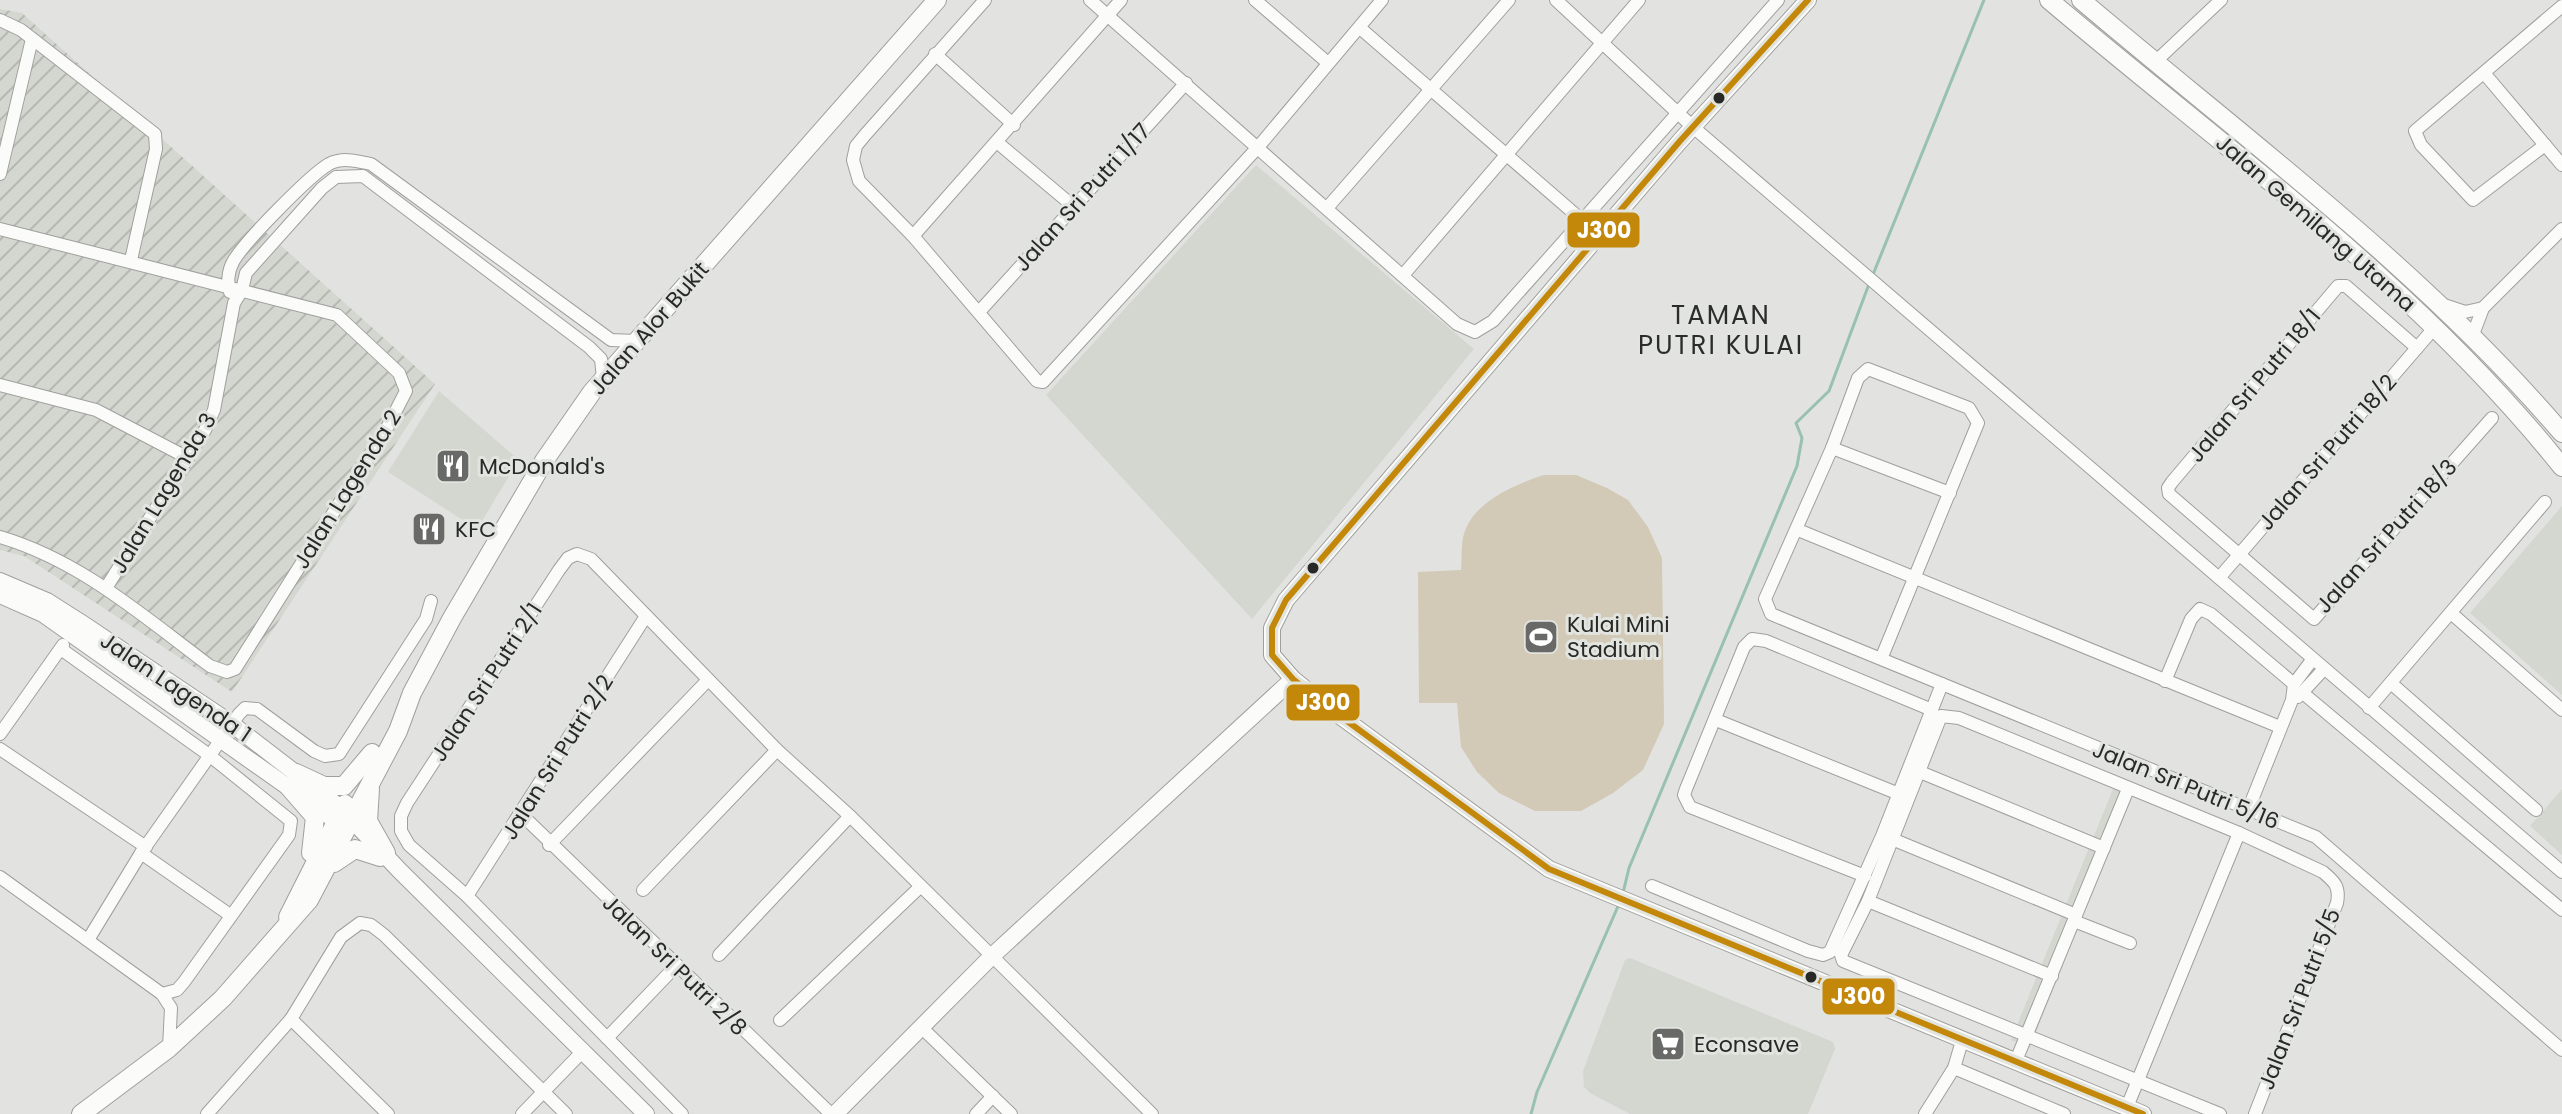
<svg xmlns="http://www.w3.org/2000/svg" width="2562" height="1114" font-family="Poppins,sans-serif">
	<defs>
		<pattern id="industrial-furrows" width="10" height="10" patternUnits="userSpaceOnUse" patternTransform="scale(2)"><rect width="10" height="10" fill="#d4d7cf"/><path d="M-1 1l2-2M0 10L10 0M9 11l2-2" fill="none" stroke="#b6b9b2"/></pattern>
	</defs>
	<rect width="100%" height="100%" fill="#e2e3e0"/>
	<g fill="#d4d7cf">
		<path d="M1256,165L1474,349L1252,619L1046,395Z"/>
		<path d="M439,391L519,460L477,529L388,472Z"/>
		<path d="M2562,506V695L2470,613Z"/>
		<path d="M2117,779L2134,786L2030,1048L2011,1040Z"/>
		<path d="M2562,789V855L2530,826Z"/>
		<path d="M1630,958L1833,1042L1835,1049L1808,1114H1630L1590,1093L1584,1087L1583,1071L1625,960Z"/>
	</g>
	<path fill="url(#industrial-furrows)" d="M0,9L22,13L435,384L232,692L24,556L0,550Z"/>
	<path fill="#d2c9b6" d="M1544,475H1576L1607,488L1628,500L1648,527L1662,558L1664,724L1643,770L1613,793L1581,811H1535L1499,793L1477,772L1461,747L1457,703H1419L1418,572L1461,570C1462,560 1461,548 1463,538C1470,503 1513,485 1544,475Z"/>
	<g fill="none" stroke-linecap="round" stroke-linejoin="round">
		<g stroke="#98c1af" stroke-width="3">
			<path d="M1872,277L1984,0"/>
			<path d="M1623,893L1629,868L1797,466L1802,438L1796,423L1829,391L1869,284"/>
			<path d="M1531,1114L1537,1092L1619,904"/>
		</g>
		<g stroke="#9fa09e" stroke-width="14">
			<g id="minor">
				<path d="M985,0L865,135L856,146L853,160L859,181L913,236L1037,381L1043,382L1259,146L1382,0"/>
				<path d="M1090,0L1457,324L1475,332L1493,321L1778,0"/>
				<path d="M1255,0L1328,63"/>
				<path d="M1556,0L1693,127L2562,872"/>
				<path d="M0,20L21,30L155,134L156,149L131,260"/>
				<path d="M1360,28L1583,221"/>
				<path d="M935,54L1014,125"/>
				<path d="M2155,62L2221,0"/>
				<path d="M2484,73L2562,165"/>
				<path d="M998,143L1073,206"/>
				<path d="M2545,145L2473,200L2421,145L2415,131L2562,6"/>
				<path d="M0,174L32,39"/>
				<path d="M1327,208L1509,0"/>
				<path d="M0,229L337,315L399,373L406,391L388,426L235,669L227,672L210,666C143,616 81,561 0,537"/>
				<path d="M913,236L1121,0"/>
				<path d="M1404,274L1639,0"/>
				<path d="M230,292C227,283 228,271 233,262C243,243 310,175 329,164C343,157 357,161 371,164L611,340L636,341"/>
				<path d="M2444,305L2465,312L2483,308"/>
				<path d="M979,312L1186,83"/>
				<path d="M2472,337L2483,308L2562,229"/>
				<path d="M2417,348L2346,286H2338L2172,482L2168,488L2169,494L2314,619L2492,418"/>
				<path d="M0,385L96,410L188,458"/>
				<path d="M1832,448L1950,493"/>
				<path d="M1798,530L2280,727"/>
				<path d="M2219,578L2435,327"/>
				<path d="M106,588L205,430L214,410L234,303L242,290L246,273L322,188L336,177L363,176L589,347L601,359L603,379"/>
				<path d="M2451,613L2562,710"/>
				<path d="M61,649L209,755L291,821L289,835L184,982L177,990L162,994"/>
				<path d="M1881,659L1978,423L1969,408L1868,369L1858,378L1832,448L1765,599L1771,614L2316,837L2562,1050"/>
				<path d="M2165,681L2191,619L2200,609L2211,614L2294,684"/>
				<path d="M2392,684L2536,810"/>
				<path d="M2304,694L2562,910"/>
				<path d="M2298,697L2323,670"/>
				<path d="M2369,708L2545,502"/>
				<path d="M1716,720L1899,794"/>
				<path d="M0,734L63,645"/>
				<path d="M0,749L146,847"/>
				<path d="M1920,772L2104,848"/>
				<path d="M2248,810L2292,700L2294,684L2312,660"/>
				<path d="M522,815L831,1114"/>
				<path d="M1892,839L2076,915"/>
				<path d="M549,845L708,680"/>
				<path d="M141,853L230,915"/>
				<path d="M1865,876L1690,807L1684,795L1686,789L1744,647L1752,639L1766,641L1932,710"/>
				<path d="M0,877L162,994L171,1008L169,1048"/>
				<path d="M1652,886L1808,951L1823,955L1830,952L1882,836L1942,684"/>
				<path d="M643,890L777,750"/>
				<path d="M467,896L646,616"/>
				<path d="M1868,901L2052,976"/>
				<path d="M2074,921L2130,943"/>
				<path d="M88,940L141,853L239,714L245,708L257,709L314,751L325,756L339,754L426,619L431,601"/>
				<path d="M719,955L850,816"/>
				<path d="M291,1019L388,1114"/>
				<path d="M780,1020L920,887"/>
				<path d="M921,1027L1011,1114"/>
				<path d="M607,1038L676,966"/>
				<path d="M2015,1063L2128,789"/>
				<path d="M1954,1068L2064,1114"/>
				<path d="M2127,1107L2239,833"/>
				<path d="M207,1114L291,1019L341,937L360,923L371,925L384,935L566,1114"/>
				<path d="M522,1114L583,1051"/>
				<path d="M682,1114L467,896L409,845L401,831V816L407,803L559,570L568,558L577,554L591,559L777,750L850,816L1152,1114"/>
				<path d="M976,1114L993,1096"/>
				<path d="M1925,1114L1954,1068L1962,1041"/>
				<path d="M2220,1114L1843,961L1841,955L1868,901L1941,716L1959,718L2239,833L2323,872C2335,882 2340,887 2337,903L2255,1114"/>
			</g>
		</g>
		<g stroke="#9fa09e" stroke-width="18">
			<g id="tertiary">
				<path d="M1808,0L1680,141L1286,600L1272,628V655L1293,679L1336,713L1549,869L2143,1114"/>
				<path d="M0,581L47,601L80,622L232,724L342,809L399,870L646,1114"/>
				<path d="M0,595L43,614L346,828"/>
				<path d="M835,1114L992,956L1293,679"/>
			</g>
		</g>
		<g stroke="#9fa09e" stroke-width="20">
			<g id="secondary">
				<path d="M2049,0C2226,150 2417,285 2562,467"/>
				<path d="M2081,0C2246,140 2421,268 2562,433"/>
				<path d="M296,773L324,786H344L372,753"/>
				<path d="M288,786L315,817L311,853"/>
				<path d="M370,789L368,821L386,853"/>
				<path d="M334,863L355,849L380,857"/>
				<path d="M288,917L345,804"/>
				<path d="M81,1114L169,1048L223,998L309,900L398,731L412,693L452,618L544,461L592,392L937,0"/>
			</g>
		</g>
		<use href="#minor" stroke="#fbfbfa" stroke-width="12"/>
		<use href="#tertiary" stroke="#fbfbfa" stroke-width="16"/>
		<use href="#secondary" stroke="#fbfbfa" stroke-width="18"/>
		<g stroke="#e2e4df" stroke-width="12">
			<path id="bus-1" d="M1808,0L1680,141L1286,600L1272,628V655L1293,679L1336,713L1549,869L2143,1114"/>
		</g>
		<use href="#bus-1" stroke="#c3870a" stroke-width="6"/>
	</g>
	<defs>
		<g id="restaurant-square" transform="scale(1.8)"><rect x="-9" y="-9" width="18" height="18" rx="4" fill="#696a68" stroke="#e2e4df"/><path d="M-5-6h1v4h1v-4h1v4h1v-4h1v5L-1.5 .5V6h-2V.5L-5-1ZM5-6V6H3V1.5H1.5Q1.5-4 5-6Z" fill="#fff"/></g>
		<g id="stadium-square" transform="scale(1.8)"><rect x="-9" y="-9" width="18" height="18" rx="4" fill="#696a68" stroke="#e2e4df"/><path d="M0-5a6.5 5 0 1 0 0 10a6.5 5 0 1 0 0-10ZM-3.5-1.8h7v3.6h-7Z" fill="#fff"/></g>
		<g id="supermarket-square" transform="scale(1.8)"><rect x="-9" y="-9" width="18" height="18" rx="4" fill="#696a68" stroke="#e2e4df"/><path d="M-6-5.5h2.5l.6 2H6L4.5 2H-2.5L-4.4-4H-6ZM-1.5 3.2a1.3 1.3 0 1 0 .1 0ZM3 3.2a1.3 1.3 0 1 0 .1 0Z" fill="#fff"/></g>
	</defs>
	<g fill-rule="evenodd">
		<use href="#restaurant-square" x="453" y="466"/>
		<use href="#restaurant-square" x="429" y="529"/>
		<use href="#stadium-square" x="1541" y="637"/>
		<use href="#supermarket-square" x="1668" y="1044"/>
	</g>
	<g fill="#282927" stroke="#e2e4df" stroke-width="3">
		<circle cx="1719" cy="98" r="7"/>
		<circle cx="1313" cy="568" r="7"/>
		<circle cx="1811" cy="977" r="7"/>
	</g>
	<g text-anchor="middle" stroke-width="6" stroke-linejoin="round" paint-order="stroke">
		<g font-size="22" fill="#282927" stroke="#e2e4df">
			<text transform="translate(1082 197) rotate(-48)" y="8">Jalan Sri Putri 1/17</text>
			<text transform="translate(2316 223) rotate(41)" y="8">Jalan Gemilang Utama</text>
			<text transform="translate(649 328) rotate(-49)" y="8">Jalan Alor Bukit</text>
			<text transform="translate(2254 385) rotate(-50)" y="8">Jalan Sri Putri 18/1</text>
			<text transform="translate(2327 452) rotate(-49)" y="8">Jalan Sri Putri 18/2</text>
			<text transform="translate(347 489) rotate(-58)" y="8">Jalan Lagenda 2</text>
			<text transform="translate(163 493) rotate(-59)" y="8">Jalan Lagenda 3</text>
			<text transform="translate(2386 536) rotate(-48)" y="8">Jalan Sri Putri 18/3</text>
			<text transform="translate(486 682) rotate(-57)" y="8">Jalan Sri Putri 2/1</text>
			<text transform="translate(176 687) rotate(34)" y="8">Jalan Lagenda 1</text>
			<text transform="translate(557 757) rotate(-58)" y="8">Jalan Sri Putri 2/2</text>
			<text transform="translate(2186 785) rotate(22)" y="8">Jalan Sri Putri 5/16</text>
			<text transform="translate(675 965) rotate(44)" y="8">Jalan Sri Putri 2/8</text>
			<text transform="translate(2299 999) rotate(-69)" y="8">Jalan Sri Putri 5/5</text>
		</g>
		<g font-size="22" fill="#282927" stroke="#e2e4df" text-anchor="start">
			<text x="479" y="474">McDonald's</text>
			<text x="455" y="537">KFC</text>
			<text x="1567" y="632">Kulai Mini<tspan x="1567" dy="25">Stadium</tspan></text>
			<text x="1694" y="1052">Econsave</text>
		</g>
		<g font-size="26" letter-spacing="2" fill="#2c2d2a" stroke="#e2e4df">
			<text x="1721" y="324">TAMAN<tspan x="1721" dy="30">PUTRI KULAI</tspan></text>
		</g>
	</g>
	<g stroke="#e2e4df" stroke-width="3">
		<rect x="1566" y="211" width="75" height="38" rx="8" fill="#c3870a"/>
		<rect x="1285" y="683" width="76" height="39" rx="8" fill="#c3870a"/>
		<rect x="1821" y="977" width="75" height="39" rx="8" fill="#c3870a"/>
	</g>
	<g font-size="22" text-anchor="middle" font-weight="bold" fill="#fff">
		<text x="1604" y="238">J300</text>
		<text x="1323" y="710">J300</text>
		<text x="1858" y="1004">J300</text>
	</g>
</svg>
